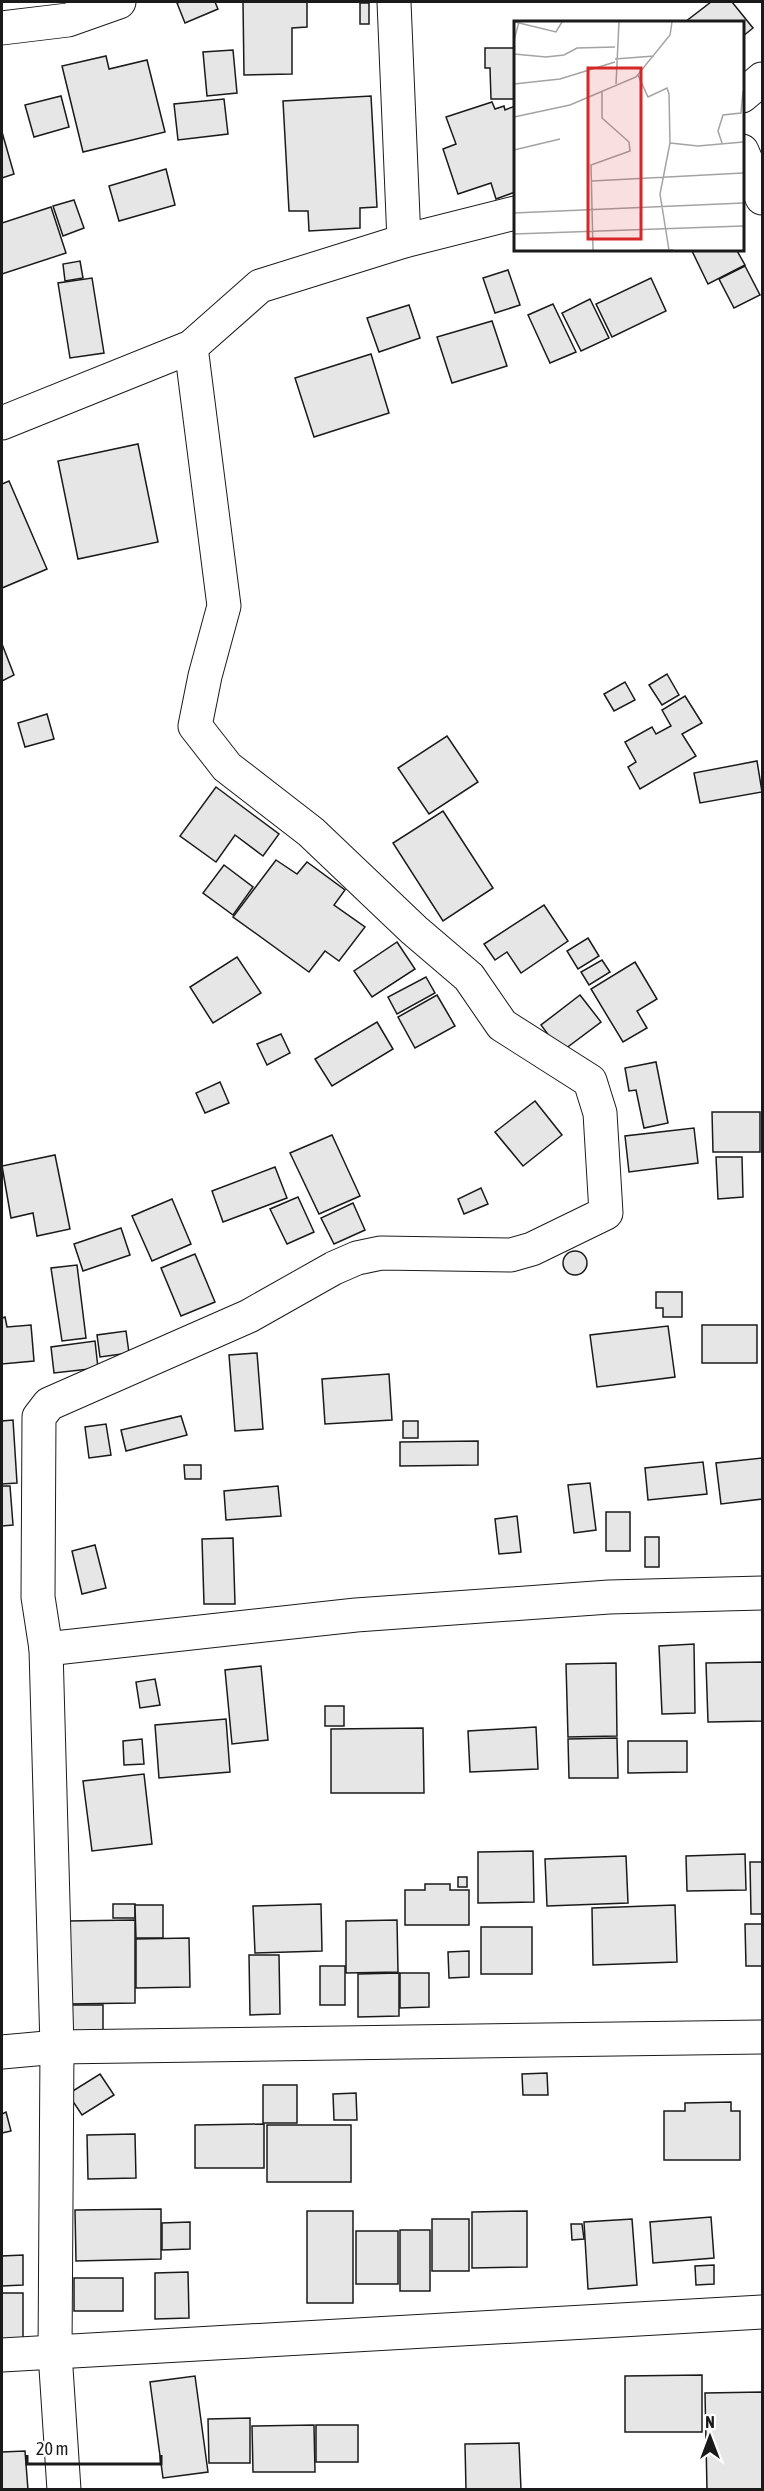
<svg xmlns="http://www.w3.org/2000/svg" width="764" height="2491" font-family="'Asap Condensed',sans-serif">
	<rect width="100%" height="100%" fill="#fff"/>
	<g fill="#e6e6e6" stroke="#1a1a1a" stroke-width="1.5">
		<path d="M180,2H215L218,9L185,23L177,3Z"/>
		<path d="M243,2H307V27L292,28V74L244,75Z"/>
		<path d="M711,2H732L753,28L742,37V22H685Z"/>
		<rect x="360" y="3" width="9" height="21"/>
		<path d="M485,48H515V99H491L490,68H485Z"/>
		<path d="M233,50L237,93L207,96L203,52Z"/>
		<path d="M106,56L109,69L147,60L165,132L83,152L62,66Z"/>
		<path d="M61,96L69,127L34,137L25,105Z"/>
		<path d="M371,96L377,207L360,208V228L309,231L308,211H289L283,101Z"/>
		<path d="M224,99L228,134L178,140L174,104Z"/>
		<path d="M492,102L495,109L504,106L505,110L515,106V192L496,199L491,183L458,194L443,149L456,144L446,117Z"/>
		<path d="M2,132L14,174L2,178Z"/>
		<path d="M166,169L175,205L119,221L109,186Z"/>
		<path d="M74,200L84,228L63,236L53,206Z"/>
		<path d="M51,207L66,253L2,274V223Z"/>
		<path d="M691,249H736L745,265L708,284Z"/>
		<path d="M80,261L83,278L65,281L63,264Z"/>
		<path d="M745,266L760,295L734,308L719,279Z"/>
		<path d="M508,270L520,305L495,313L483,278Z"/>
		<path d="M92,278L104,353L70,358L58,283Z"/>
		<path d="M651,278L666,311L612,337L596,304Z"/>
		<path d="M590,299L609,338L581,351L562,313Z"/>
		<path d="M553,304L576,352L550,363L528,315Z"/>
		<path d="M409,305L420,338L379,352L367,318Z"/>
		<path d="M492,321L507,366L452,383L437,337Z"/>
		<path d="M371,354L389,413L314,437L295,378Z"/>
		<path d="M138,444L158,542L78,559L58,461Z"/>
		<path d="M9,481L47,569L2,588V484Z"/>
		<path d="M2,644L14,675L2,681Z"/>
		<path d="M667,674L679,695L662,705L649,685Z"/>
		<path d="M625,682L635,700L614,711L604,694Z"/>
		<path d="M685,696L702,723L682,734L696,756L640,789L628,767L636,762L625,742L652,727L656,734L671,726L662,710Z"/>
		<path d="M47,714L54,739L25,747L18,723Z"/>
		<path d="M447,736L478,782L429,814L398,768Z"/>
		<path d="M757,761L762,792L700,803L694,773Z"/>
		<path d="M216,787L279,834L263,856L235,835L216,862L180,836Z"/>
		<path d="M443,811L493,888L443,921L393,843Z"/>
		<path d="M276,860L297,874L307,862L345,890L334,905L365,927L339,961L325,951L309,972L233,917Z"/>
		<path d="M224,865L253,887L233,915L203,893Z"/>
		<path d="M544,905L568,941L521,973L507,952L495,960L484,944Z"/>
		<path d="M588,938L599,956L578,969L567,951Z"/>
		<path d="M397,942L415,969L372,997L354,971Z"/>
		<path d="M237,957L261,993L213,1023L190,987Z"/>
		<path d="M602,960L610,972L589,985L581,972Z"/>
		<path d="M635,962L657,999L637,1011L647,1028L623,1042L591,989Z"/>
		<path d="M426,977L435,993L397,1014L388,997Z"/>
		<path d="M437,995L455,1026L415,1048L398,1017Z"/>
		<path d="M580,995L601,1022L561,1052L541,1025Z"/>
		<path d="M377,1022L393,1049L332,1086L315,1059Z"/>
		<path d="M281,1034L290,1053L267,1065L257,1044Z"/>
		<path d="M656,1062L668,1123L644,1128L636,1090L629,1091L625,1068Z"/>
		<path d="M220,1082L229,1103L205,1113L196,1093Z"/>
		<path d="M535,1101L562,1135L523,1166L495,1132Z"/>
		<path d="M712,1112H760V1152H713Z"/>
		<path d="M694,1128L698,1163L629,1172L625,1136Z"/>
		<path d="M332,1135L360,1196L319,1214L290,1153Z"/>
		<path d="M55,1155L70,1229L37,1236L33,1213L11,1218L2,1166Z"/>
		<path d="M716,1157H742L743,1197L718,1199Z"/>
		<path d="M275,1167L287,1198L223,1222L212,1191Z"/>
		<path d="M481,1188L488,1204L464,1214L458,1199Z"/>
		<path d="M298,1197L314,1232L287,1244L270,1209Z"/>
		<path d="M172,1199L191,1244L152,1261L132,1216Z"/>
		<path d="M353,1203L365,1230L334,1244L321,1218Z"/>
		<path d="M121,1228L130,1255L83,1271L74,1244Z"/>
		<circle cx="575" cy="1263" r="12"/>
		<path d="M195,1254L215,1302L181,1316L161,1268Z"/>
		<path d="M77,1265L86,1338L62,1341L51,1268Z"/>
		<path d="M656,1292H682V1317H663V1308H656Z"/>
		<path d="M5,1317L7,1327L31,1325L34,1361L2,1364V1318Z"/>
		<rect x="702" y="1325" width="55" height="38"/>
		<path d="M668,1326L675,1377L597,1387L590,1335Z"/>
		<path d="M126,1331L129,1353L100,1357L97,1335Z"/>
		<path d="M95,1341L98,1368L54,1373L51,1347Z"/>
		<path d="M257,1353L263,1429L235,1431L229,1355Z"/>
		<path d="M389,1374L392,1420L325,1424L322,1379Z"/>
		<path d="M181,1416L187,1435L126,1451L121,1430Z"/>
		<path d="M13,1420L17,1483L2,1484V1421Z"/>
		<rect x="403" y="1421" width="15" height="17"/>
		<path d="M106,1424L111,1455L89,1458L85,1427Z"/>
		<path d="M478,1441V1465L400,1466V1442Z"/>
		<path d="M762,1458V1499L721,1504L716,1463Z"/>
		<path d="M703,1462L707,1494L648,1500L645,1468Z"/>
		<path d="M184,1465H201V1479H185Z"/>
		<path d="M590,1483L596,1530L574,1533L568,1485Z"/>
		<path d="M2,1486H10L13,1525L2,1526Z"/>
		<path d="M278,1486L281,1516L226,1520L224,1491Z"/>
		<rect x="606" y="1512" width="24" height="39"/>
		<path d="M517,1516L521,1552L499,1554L495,1519Z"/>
		<rect x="645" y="1537" width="14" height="30"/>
		<path d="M233,1538L235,1604H204L202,1539Z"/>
		<path d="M95,1545L106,1588L82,1594L72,1551Z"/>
		<path d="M694,1644L695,1713L662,1714L659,1646Z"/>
		<path d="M762,1662V1721L708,1722L706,1663Z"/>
		<path d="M616,1663L617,1736L568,1737L566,1664Z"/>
		<path d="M261,1666L268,1740L232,1744L225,1670Z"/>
		<path d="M155,1679L160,1705L140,1708L136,1682Z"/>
		<rect x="325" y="1706" width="19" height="20"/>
		<path d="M226,1719L230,1772L159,1778L155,1725Z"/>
		<path d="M536,1727L538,1769L470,1772L468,1731Z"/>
		<path d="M423,1728L424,1793H331V1729Z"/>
		<path d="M617,1738L618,1778H569L568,1739Z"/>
		<path d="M142,1739L144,1764L124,1765L123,1741Z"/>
		<path d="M628,1741H687V1772L628,1773Z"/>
		<path d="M144,1774L152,1844L92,1851L83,1781Z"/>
		<path d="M533,1851L534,1902L478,1903V1852Z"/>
		<path d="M745,1854L746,1890L687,1891L686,1856Z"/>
		<path d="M626,1856L628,1903L547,1906L545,1859Z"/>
		<path d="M750,1862H762V1914H751Z"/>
		<rect x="458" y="1877" width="9" height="10"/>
		<path d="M425,1884H450V1890H469V1925H405V1890H425Z"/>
		<rect x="113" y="1904" width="22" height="14"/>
		<path d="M321,1904L322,1951L255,1953L253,1906Z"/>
		<path d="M135,1905H163V1938H136Z"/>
		<path d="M675,1905L677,1962L593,1965L592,1908Z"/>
		<path d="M135,1920V2003L68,2004L67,1921Z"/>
		<path d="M397,1920L398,1972L346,1973V1921Z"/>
		<path d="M745,1924H762V1966H746Z"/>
		<rect x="481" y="1927" width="51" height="47"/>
		<path d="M189,1938L190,1987L136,1988V1939Z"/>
		<path d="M469,1951V1977L449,1978L448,1952Z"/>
		<path d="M249,1955H279L280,2014L250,2015Z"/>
		<rect x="320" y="1966" width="25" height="39"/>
		<path d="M399,1973V2016L358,2017V1974Z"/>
		<path d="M400,1973H429V2007L400,2008Z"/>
		<path d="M60,2005H103V2036L61,2037Z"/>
		<path d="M547,2073L548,2095H523L522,2074Z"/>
		<path d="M100,2074L114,2095L82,2115L68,2094Z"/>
		<rect x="263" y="2085" width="34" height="38"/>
		<path d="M356,2093L357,2120H334L333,2094Z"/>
		<path d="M731,2102V2111H740V2160H664V2111H685V2103Z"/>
		<path d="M6,2112L11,2131L2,2133V2114Z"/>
		<path d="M264,2124V2168H195V2125Z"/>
		<rect x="267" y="2125" width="84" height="57"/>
		<path d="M135,2134L136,2178L88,2179L87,2135Z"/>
		<path d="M161,2209V2259L76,2261L75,2210Z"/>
		<rect x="307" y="2211" width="46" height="92"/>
		<path d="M527,2211V2267L472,2268V2212Z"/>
		<path d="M711,2217L714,2258L653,2263L650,2222Z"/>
		<rect x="432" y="2219" width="37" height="52"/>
		<path d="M632,2219L637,2285L588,2289L584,2222Z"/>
		<path d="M190,2222V2249L162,2250V2223Z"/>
		<path d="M571,2224H582L584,2239L572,2240Z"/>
		<rect x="400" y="2230" width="30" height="61"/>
		<rect x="356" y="2231" width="42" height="53"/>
		<path d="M23,2255V2285L2,2286V2256Z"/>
		<path d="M714,2265V2284L696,2285L695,2266Z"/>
		<path d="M188,2272L189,2318L155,2319V2273Z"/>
		<rect x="74" y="2278" width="49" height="33"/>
		<path d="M2,2293H23V2343L2,2344Z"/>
		<path d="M702,2375V2432H625V2376Z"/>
		<path d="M195,2376L208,2472L163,2478L150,2382Z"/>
		<path d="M762,2392V2490H707L705,2393Z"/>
		<path d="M250,2418V2463H209L208,2419Z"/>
		<path d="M314,2425L315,2472H253L252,2426Z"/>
		<rect x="316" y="2425" width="42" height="37"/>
		<path d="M519,2443L521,2490H466L465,2444Z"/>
		<path d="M25,2451L28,2490H2V2452Z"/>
	</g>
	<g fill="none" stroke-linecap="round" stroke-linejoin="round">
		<g stroke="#1a1a1a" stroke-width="35">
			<g id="minor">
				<path d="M394,2L404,241"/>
				<path d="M2,28L68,20L119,2"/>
				<path d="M742,96L762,79"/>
				<path d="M742,151L762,198"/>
				<path d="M2,423L191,347L260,286L404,241L515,213"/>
				<path d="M46,1649L356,1615L609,1597L762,1593"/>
				<path d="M2,2052L57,2047L762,2037"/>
				<path d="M2,2355L762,2312"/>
				<path d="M64,2490L55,2353L57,2047L46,1649L38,1597L39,1417L49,1404L249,1316L334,1268L357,1258L381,1253L511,1255L532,1249L606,1213L600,1113L590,1081L502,1025L469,977L414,930L311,832L227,767L195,726L205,676L224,606L191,347"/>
			</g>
		</g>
		<use href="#minor" stroke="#fff" stroke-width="33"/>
	</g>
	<g transform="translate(514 21)">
		<rect width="230" height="230" fill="#fff"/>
		<path fill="none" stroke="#a3a3a3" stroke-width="1.5" d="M1,1L42,11L48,1M0,19L5,1M0,33L32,36L50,34L63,27L101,26M101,38L140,35M124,54L134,76L153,67L155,73L156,122L146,173L155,229M0,63L46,58L101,41M102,63L105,1M0,96L56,84L122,56L156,14L158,1M156,122L184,125L229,121M208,122L204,110L209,94L227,92L229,70M0,129L46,118M78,160L229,152M0,192L229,182M0,213L229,205M79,229L77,144L116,130L115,121L88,97V71M126,229H159"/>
		<path fill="#d62828" fill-opacity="0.15" stroke="#d62828" stroke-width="3" d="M74,47H127V218H74Z"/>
		<rect width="230" height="230" fill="none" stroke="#1a1a1a" stroke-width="3"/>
	</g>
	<rect width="764" height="2491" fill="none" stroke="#1a1a1a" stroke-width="6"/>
	<g transform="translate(710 2437)" stroke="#ffffff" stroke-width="4.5" paint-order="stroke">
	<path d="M0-4.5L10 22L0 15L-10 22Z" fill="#1a1a1a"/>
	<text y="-9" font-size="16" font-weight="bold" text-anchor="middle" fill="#1a1a1a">N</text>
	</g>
	<path d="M27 2455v9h134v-9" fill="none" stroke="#1a1a1a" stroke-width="3"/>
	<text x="36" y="2455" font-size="18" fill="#1a1a1a" stroke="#ffffff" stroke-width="4.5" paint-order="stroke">20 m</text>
</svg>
